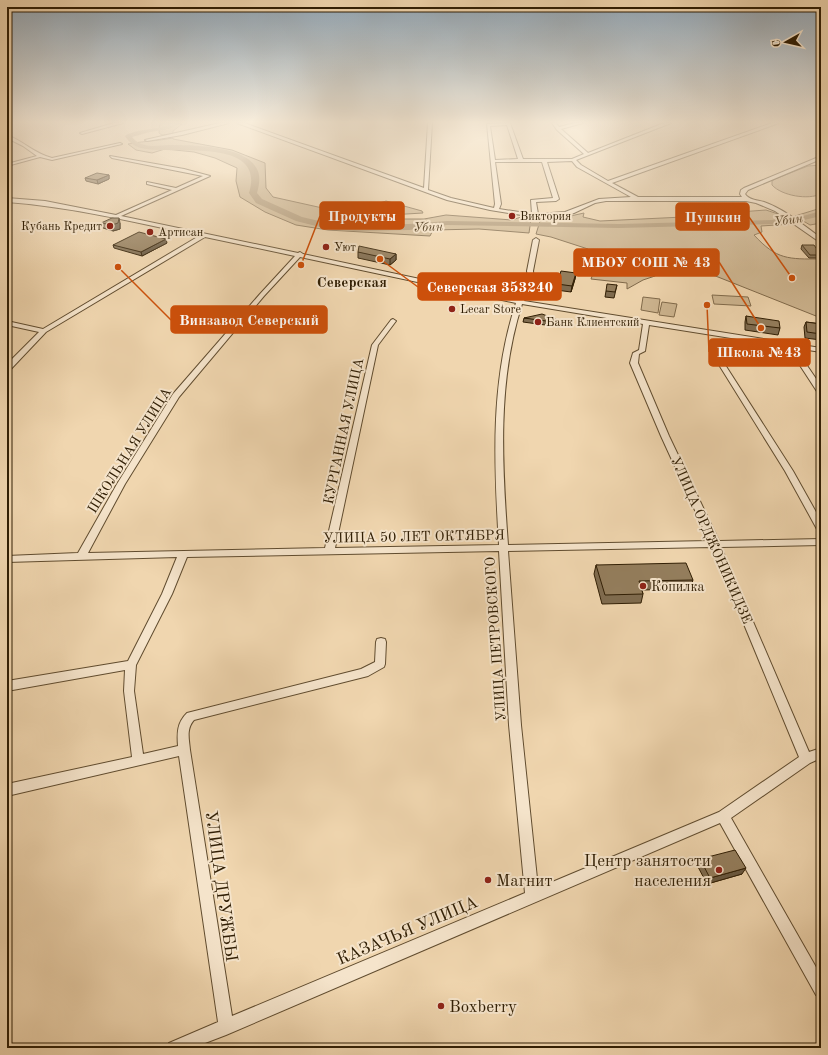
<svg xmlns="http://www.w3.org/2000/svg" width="828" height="1055" font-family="'Old Standard TT',serif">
	<rect width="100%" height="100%" fill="#f0d6af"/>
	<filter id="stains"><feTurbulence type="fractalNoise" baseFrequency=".005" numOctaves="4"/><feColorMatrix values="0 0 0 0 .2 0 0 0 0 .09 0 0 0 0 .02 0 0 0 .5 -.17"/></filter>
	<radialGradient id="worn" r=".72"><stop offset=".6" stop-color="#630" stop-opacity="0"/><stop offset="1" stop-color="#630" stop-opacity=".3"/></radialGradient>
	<g fill="#cfb792" stroke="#806a4b">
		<path d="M160,123H181L182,124L173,131V134L162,135L159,133Z"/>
		<path d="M173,138V139L232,150L265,163L266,188L273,197L327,209L343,215L386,201L422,211L423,213L389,215L390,219H424L446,215L512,220L521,217L531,219L529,233L479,229L433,230L430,236L328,230L296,225L265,212L240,197L236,181L237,168L215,158L194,152L165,149L152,153L136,150L128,144C143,141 158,141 173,138Z"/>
		<path d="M821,165V194C808,200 782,196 772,185V181L775,179L808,166Z"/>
		<path d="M821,208V223L810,225L795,216Z"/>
		<path d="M766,210L778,214L792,224L761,226L762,232L754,235C777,260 788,259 821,259V318L713,275L710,269L703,266H667L655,276L643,280L627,289V283L591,279L595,269L588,249L551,237L536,234L541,218L557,219L584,213L583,217L600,221L725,215L739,212Z"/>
		<path d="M712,295L748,297L751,306L714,304Z"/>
		<path d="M643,297L660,299L658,313L641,310Z"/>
		<path d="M662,302L677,304L674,317L659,315Z"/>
	</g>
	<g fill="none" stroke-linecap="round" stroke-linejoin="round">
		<path fill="#af9775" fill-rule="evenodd" d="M170,123H176L177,125L169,129L150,132L132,137C135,141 140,144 145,145C153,147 161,145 169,145C192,145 245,145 257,169C261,177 259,185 257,193L262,199L302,217L332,224L355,225L409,224L447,221L619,224L772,220L803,216L821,211V216L804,220L772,224L619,228L447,225L409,230L355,231L332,230L296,221L256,203L249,193C267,135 170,156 141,148C134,146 129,142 125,136C136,128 163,130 170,123Z"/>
		<g stroke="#604c2f" stroke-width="2">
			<g id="minor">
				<path d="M114,123H123L82,134L80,133Z"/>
				<path d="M220,123H229L182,135L147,141L145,140Z"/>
				<path d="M237,123H244L424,188L428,123H432L428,190L451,198L494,208L495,204L487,124L510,123L523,159H572L584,154L557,130L552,123H556L559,127L575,123H583L561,129L588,153L664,123H671L576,160L581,165L608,181L772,123H779L612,183L638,197H742L740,194L741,190L744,188L821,156V159L748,190L745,194C749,200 757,200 764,202C786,210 803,225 821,238V243L775,211L756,203L746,201H606L595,203L574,213L561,217H534L490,210L447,200ZM507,125L518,159L495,160L490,126ZM572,161L577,167L631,197L599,199L565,212L538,214L536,202L556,201L559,199L547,162ZM495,162H542L553,198L531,200L532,214L499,209L501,204Z"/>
				<path d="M7,135C23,141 35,154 52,158L120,143L122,144L52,160L40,157L7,166V164L37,156L23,146L7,138Z"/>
				<path d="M110,156L184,169L210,176L121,216L298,253L300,252L303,254L518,300C523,293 529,279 527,271L533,240L536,238L539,240L533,271C535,280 529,293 524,301L821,348V352L795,348L821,386V393H818L788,347L649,325L645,351L639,354L638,363L669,436L719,541L821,539V545L721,547L809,752L821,748V758L810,763L731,818L821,976V997L816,995L720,823L226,1035L192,1048H166L169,1043L218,1022L179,756L7,796V784L132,757L124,691L125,670L7,691V681L128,661L162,594L177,557L7,562V556L78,553L117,484L173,394L260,294L295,256L205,237L46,332L10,370H7V364L39,332L7,325V321L43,329L199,236C135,222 72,207 7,202V198L45,201L116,215L172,190L147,184V182L176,188L203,176L112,158ZM300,257L516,303C490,381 494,464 499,545L335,548L378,345L396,321L393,319L391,320L372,345L325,548L88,553L125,484L179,397L264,296ZM522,304L643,324L639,350L633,353L630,363L661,436L709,541L508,545C502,464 497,382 522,304ZM712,547L799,757L719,812L538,888L521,725L508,551ZM499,551L509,725L525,893L232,1016L190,750C189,739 186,729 194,720L368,676L384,667L385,664L386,642L385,639L381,638L377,639L376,642L375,662L361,669L187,713C177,723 177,733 178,746L143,754L134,691L136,665L172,594L187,557Z"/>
				<path d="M727,352L730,354L724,357L722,360L793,471L821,521V532L818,531L785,471L716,360L719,355Z"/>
			</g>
		</g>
		<use href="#minor" fill="#f5e4cb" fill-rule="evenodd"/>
	</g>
	<g fill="#7f6c50" stroke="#301e04">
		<path d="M109,175V179L98,184L86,181L85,178Z"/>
		<path d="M101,223H120V229L113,231L103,228Z"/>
		<path d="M167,243L142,256L114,248L113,245Z"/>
		<path d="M802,245L821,254L820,258H809L801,249Z"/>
		<path d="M358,252L396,254V260L390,265L358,258Z"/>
		<path d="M576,273L575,279L571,292L556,290L557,284Z"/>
		<path d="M617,285L614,298L605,297L606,291Z"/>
		<path d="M746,316L780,328L778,335L745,330V322Z"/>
		<path d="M524,318L561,321L560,327L523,322Z"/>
		<path d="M806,322L821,324V340L805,338L804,327Z"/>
		<path d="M596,565L693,580L690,589L642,590L643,594L641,603L602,604L594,574Z"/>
		<path d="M700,859L742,874L707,884L697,865Z"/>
	</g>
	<g fill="#685841" stroke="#301e04">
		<path d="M109,175V179L98,184L97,180Z"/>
		<path d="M119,218L120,223V229L113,231L112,225Z"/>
		<path d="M166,239L167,243L142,256L141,252Z"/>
		<path d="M396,254V260L390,265V259Z"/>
		<path d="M576,273L575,279L571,292L572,286Z"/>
		<path d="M746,868L742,874L707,884L710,878Z"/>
	</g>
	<g fill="#947e5d" stroke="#301e04">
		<path d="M97,173L109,175L97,180L85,178Z"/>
		<path d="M112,218H119L118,223L112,225L101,223Z"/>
		<path d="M139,232L166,239L141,252L113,245Z"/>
		<path d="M802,245H814L821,255H810Z"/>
		<path d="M359,246L396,254L390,259L358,252Z"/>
		<path d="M561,271L576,273L572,286L557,284Z"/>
		<path d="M607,284L617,285L615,292L606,291Z"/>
		<path d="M542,314L561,321V323L524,318Z"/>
		<path d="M746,316L779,321L780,328L747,324Z"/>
		<path d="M806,322L821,324V334L807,332Z"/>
		<path d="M686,563L693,580L639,581L643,594L605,595L596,565Z"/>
		<path d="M735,850L746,868L710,878L700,859Z"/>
	</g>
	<linearGradient id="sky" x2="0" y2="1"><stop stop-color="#91a8ba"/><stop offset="0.45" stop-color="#f8eddb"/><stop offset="1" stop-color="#f8eddb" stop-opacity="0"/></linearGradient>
	<rect width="828" height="271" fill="url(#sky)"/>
	<g fill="#8f2418" stroke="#f5e4cb" stroke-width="1.5">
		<circle cx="512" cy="216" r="4"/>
		<circle cx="110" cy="226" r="4"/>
		<circle cx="150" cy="232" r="4"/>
		<circle cx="326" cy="247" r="4"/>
		<circle cx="452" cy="309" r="4"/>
		<circle cx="538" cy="322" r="4"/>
		<circle cx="643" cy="586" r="4"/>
		<circle cx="719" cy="870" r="4"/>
		<circle cx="488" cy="880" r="4"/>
		<circle cx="441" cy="1006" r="4"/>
	</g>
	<g text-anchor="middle" stroke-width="4" stroke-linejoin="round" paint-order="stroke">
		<g font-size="12" fill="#301e04" stroke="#f5e4cb" text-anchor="start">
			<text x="520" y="220">Виктория</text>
			<text x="102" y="230" text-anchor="end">Кубань Кредит</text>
			<text x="158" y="236">Артисан</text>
			<text x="334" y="251">Уют</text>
			<text x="460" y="313">Lecar Store</text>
			<text x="546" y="326">Банк Клиентский</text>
		</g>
		<g font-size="13" font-style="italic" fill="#5c482c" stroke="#f5e4cb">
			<text transform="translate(788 219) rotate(-8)" y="5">Убин</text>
			<text transform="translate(428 226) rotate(-2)" y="5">Убин</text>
		</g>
		<g font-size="14" fill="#301e04" stroke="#f5e4cb">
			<text transform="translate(343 431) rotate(-78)" y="5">КУРГАННАЯ УЛИЦА</text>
			<text transform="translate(129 450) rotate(-58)" y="5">ШКОЛЬНАЯ УЛИЦА</text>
			<text transform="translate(414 536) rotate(-1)" y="5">УЛИЦА 50 ЛЕТ ОКТЯБРЯ</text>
			<text transform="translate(712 540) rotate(66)" y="5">УЛИЦА ОРДЖОНИКИДЗЕ</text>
			<text transform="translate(495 639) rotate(-94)" y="5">УЛИЦА ПЕТРОВСКОГО</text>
		</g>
		<g font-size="14" fill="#301e04" stroke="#f5e4cb" text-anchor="start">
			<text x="651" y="591">Копилка</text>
		</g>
		<g font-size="15" font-weight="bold" fill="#301e04" stroke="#f5e4cb">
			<text x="352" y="287">Северская</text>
		</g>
		<g font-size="17" fill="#301e04" stroke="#f5e4cb" text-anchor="start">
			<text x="711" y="866" text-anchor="end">Центр занятости<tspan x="711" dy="20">населения</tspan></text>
			<text x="496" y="886">Магнит</text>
			<text x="449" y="1012">Boxberry</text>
		</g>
		<g font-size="17" fill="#301e04" stroke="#f5e4cb">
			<text transform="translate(222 886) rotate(82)" y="6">УЛИЦА ДРУЖБЫ</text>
			<text transform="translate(407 930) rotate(-23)" y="6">КАЗАЧЬЯ УЛИЦА</text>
		</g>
	</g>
	<path fill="none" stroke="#cc500b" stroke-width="1.5" d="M301 265L320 216M792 278L749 217M761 328L719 262M380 259L418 287M118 267L171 320M707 305L709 352"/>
	<g fill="#cc500b" stroke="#f5e4cb" stroke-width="1.5">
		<circle cx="301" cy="265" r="4"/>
		<circle cx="792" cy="278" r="4"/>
		<circle cx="761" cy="328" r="4"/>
		<circle cx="380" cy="259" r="4"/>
		<circle cx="118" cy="267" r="4"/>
		<circle cx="707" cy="305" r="4"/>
	</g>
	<g fill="#cc500b" stroke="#cc500b" stroke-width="1.5">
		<rect x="320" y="202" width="84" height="27" rx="4"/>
		<rect x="676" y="203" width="73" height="27" rx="4"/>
		<rect x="574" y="249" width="145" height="27" rx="4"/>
		<rect x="418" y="273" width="143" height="27" rx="4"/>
		<rect x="171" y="306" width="156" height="27" rx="4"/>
		<rect x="709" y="339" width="101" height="27" rx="4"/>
	</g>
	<g font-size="15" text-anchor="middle" font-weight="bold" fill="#fff">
		<text x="362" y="221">Продукты</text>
		<text x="713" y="222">Пушкин</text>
		<text x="646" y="267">МБОУ СОШ № 43</text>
		<text x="490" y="292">Северская 353240</text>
		<text x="249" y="325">Винзавод Северский</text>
		<text x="759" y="357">Школа №43</text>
	</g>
	<rect width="828" height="1055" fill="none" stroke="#f0d6af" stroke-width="24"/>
	<rect x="8" y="8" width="812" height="1039" fill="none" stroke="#301e04" stroke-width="2"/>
	<rect x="12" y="12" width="804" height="1031" fill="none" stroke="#301e04"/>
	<g transform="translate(786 42) rotate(262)" stroke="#f5e4cb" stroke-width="3" paint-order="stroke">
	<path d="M0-3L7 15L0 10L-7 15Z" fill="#301e04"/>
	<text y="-6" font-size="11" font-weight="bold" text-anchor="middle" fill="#301e04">С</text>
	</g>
	<rect width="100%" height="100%" filter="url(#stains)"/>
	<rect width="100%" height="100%" fill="url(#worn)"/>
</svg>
